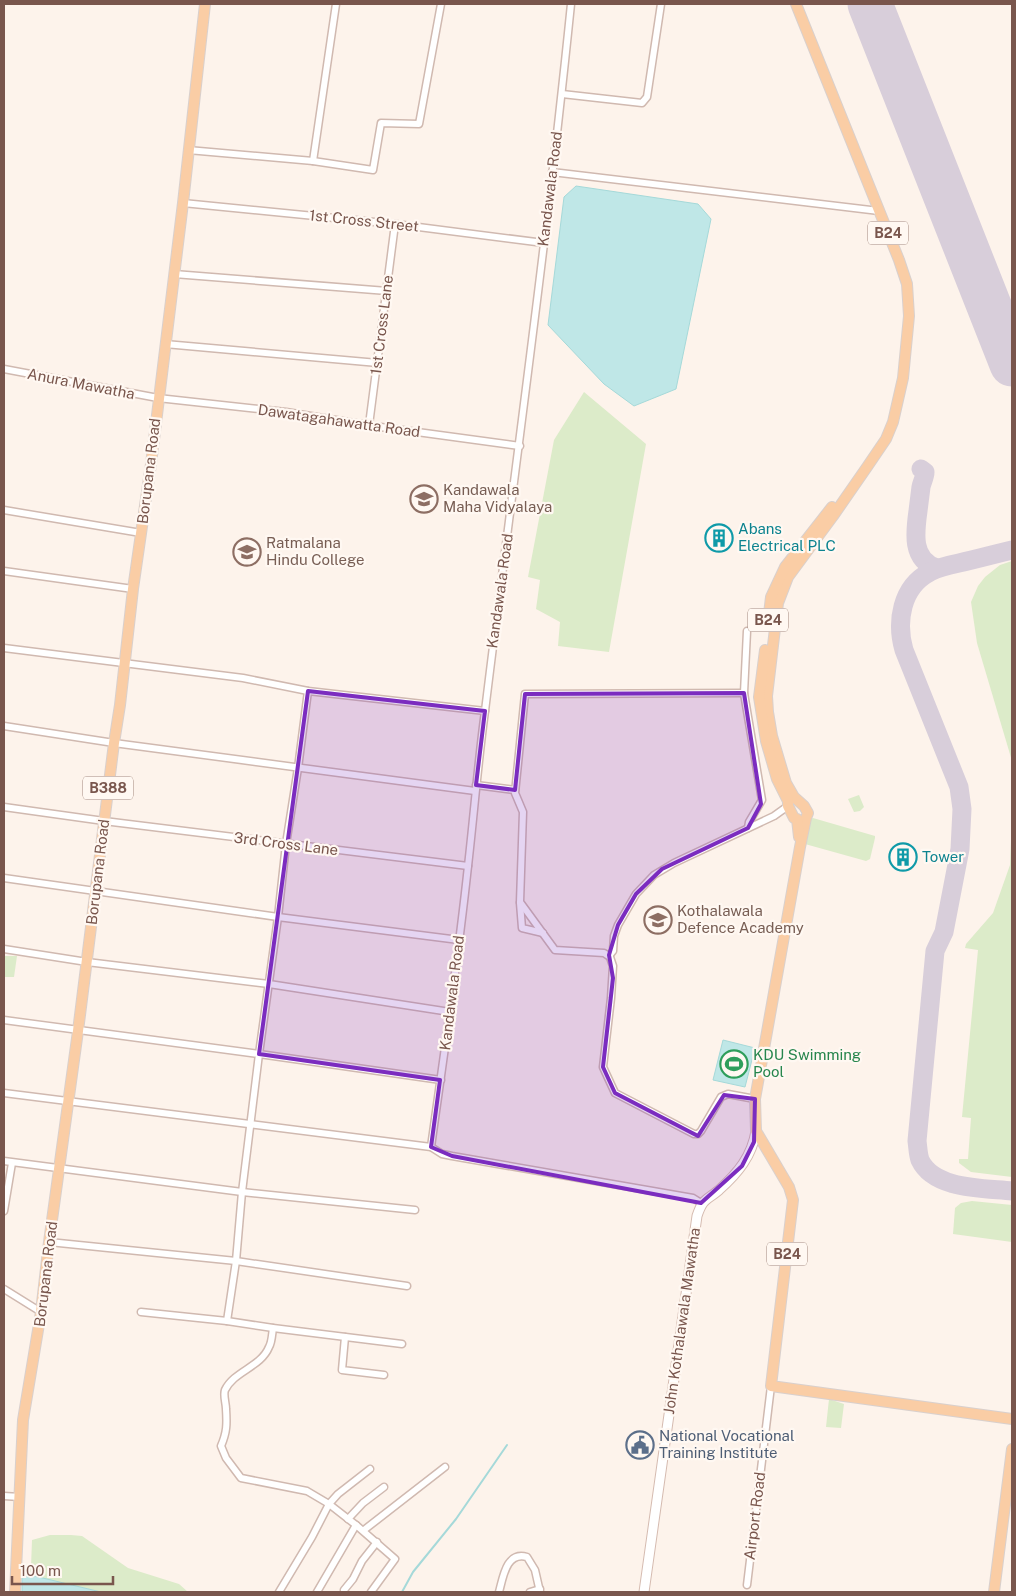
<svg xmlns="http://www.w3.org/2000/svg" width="1016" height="1596" font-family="'Public Sans',sans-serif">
	<rect width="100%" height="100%" fill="#fdf3eb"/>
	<g fill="#dcebc9">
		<path d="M584,392L646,444L609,652L558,646L560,622L536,609L540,580L528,577L554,440Z"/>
		<path d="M1012,561V761L977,643L971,602L978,586L985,577L1000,565Z"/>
		<path d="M859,795L864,807L860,811L854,812L848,799Z"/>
		<path d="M1012,816V1177L971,1172L959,1163V1159H968L971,1118L962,1117L978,950L965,948L966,944L993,913L1010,865Z"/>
		<path d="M813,818L875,836V838L870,859L866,861L805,844L810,819Z"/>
		<path d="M4,956H17L14,977H4Z"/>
		<path d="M972,1201L1012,1205V1242L953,1234L955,1208L961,1203Z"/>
		<path d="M829,1399L844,1404L841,1428L826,1427Z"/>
		<path d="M50,1535H71L82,1536L128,1568L179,1584L188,1592H101L16,1572V1567H31L32,1540Z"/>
	</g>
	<g fill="#bfe7e7" stroke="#a5d9d9">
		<path d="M576,186L698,204L711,219L676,389L634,406L604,384L548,325L564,197Z"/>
		<path d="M723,1040L755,1048L745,1087L713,1080Z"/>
		<path d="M22,1573L101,1592H22Z"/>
	</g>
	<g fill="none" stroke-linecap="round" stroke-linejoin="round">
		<path stroke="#a5d9d9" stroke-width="2" d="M402,1592L413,1572L456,1519L507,1445"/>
		<g stroke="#d8ceda" stroke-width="19">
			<path d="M921,469L925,472C925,477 922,482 921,487C920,495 919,503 918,511C915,532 911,560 937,568"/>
			<path d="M1012,550C995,554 977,559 959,563C949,565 939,567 930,572C901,587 896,622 904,650L959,787L962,809L960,849L944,932L935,951L917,1141C918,1148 918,1154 920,1160C934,1190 985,1188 1012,1191"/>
		</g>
		<path stroke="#d8ceda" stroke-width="45" d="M870,4L1012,364"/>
		<g stroke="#d0b9b0" stroke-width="9">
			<g id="street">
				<path d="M562,94L642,103L647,97L661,4"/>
				<path d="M188,150L313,161L373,170L381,123L419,124L441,4"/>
				<path d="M313,161L336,4"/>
				<path d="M552,172L879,211"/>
				<path d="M183,203L395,224L544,243"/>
				<path d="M174,274L387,291"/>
				<path d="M165,344L378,363"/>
				<path d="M4,369L158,398L286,412L373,426L520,446"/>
				<path d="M369,425L395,224"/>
				<path d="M4,510L141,533"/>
				<path d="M4,571L133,589"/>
				<path d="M747,631L744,693L762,800L749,822L748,828"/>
				<path d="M4,648L243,678L308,691L485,711"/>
				<path d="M744,693L525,694L515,793L523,812L520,902L555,950L604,953L610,957L613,966L611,998L603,1067L615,1093L694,1134H698L701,1131L721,1097L728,1094L755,1099"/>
				<path d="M4,726L114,743L475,791"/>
				<path d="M476,785L515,790"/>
				<path d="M4,807L104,821L468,866"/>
				<path d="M4,878L278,917L459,940"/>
				<path d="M520,903L522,928L543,933"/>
				<path d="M4,949L87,962L269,984L450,1012"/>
				<path d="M609,956L613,951L614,936L618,925L636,894L654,875L674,863L774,816L788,806"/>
				<path d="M4,1020L259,1054L441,1080"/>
				<path d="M4,1093L431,1147L442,1154L452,1156L693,1198L701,1203"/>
				<path d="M431,1147C444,1054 458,960 468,866C474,814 478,762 485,711C514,475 547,240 571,4"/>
				<path d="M4,1161L242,1192L415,1210"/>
				<path d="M4,1211L12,1163"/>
				<path d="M49,1242L236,1261L407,1286"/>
				<path d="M4,1289L41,1312"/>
				<path d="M141,1312L227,1321L273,1328L402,1344"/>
				<path d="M227,1321L236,1261L242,1192L259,1054L278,917L286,844L298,768L308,691"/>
				<path d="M273,1328C272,1334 272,1342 269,1347C261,1367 234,1371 225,1390C223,1395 226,1403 226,1409C227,1424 227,1432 221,1446L226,1458L241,1478L307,1491L329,1504L356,1525L395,1559L371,1592"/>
				<path d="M345,1337L342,1370L384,1375"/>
				<path d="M4,1496L20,1497"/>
				<path d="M348,1519L363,1503L384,1487"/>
				<path d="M364,1530L445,1467"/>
				<path d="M747,1585L771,1386"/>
				<path d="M344,1590L353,1579L362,1561L377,1542"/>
				<path d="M279,1592L312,1537L329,1504L338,1494L370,1469"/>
				<path d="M317,1592L356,1525"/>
				<path d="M499,1592C503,1578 506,1551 527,1557L535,1570L540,1592"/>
				<path d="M530,1592L540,1589"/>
			</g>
		</g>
		<g stroke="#d5bbb0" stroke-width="11">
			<path id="secondary" d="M644,1592L697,1216C703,1198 706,1201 719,1190C738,1173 752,1156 756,1131"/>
		</g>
		<g stroke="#d9d0cd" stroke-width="12">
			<g id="primary">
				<path d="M796,4L899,260L907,284L909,316L903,378L893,422L886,439L867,467L833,516L788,577L778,603L767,696L768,712L772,736L786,783L794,797L804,806L808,813L806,818L800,847L755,1099L756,1131L789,1187L793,1200L771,1386L1012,1419"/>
				<path d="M769,614L771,597L785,567L832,507"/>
				<path d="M765,650L759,697L766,741L777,779L788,801V806L794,818L797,819L799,837"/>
				<path d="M15,1592L23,1420L41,1312L49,1242L78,1031L114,743L120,705L133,589L151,464L183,203L205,4"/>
				<path d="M994,1592L1012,1449"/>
			</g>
		</g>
		<use href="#street" stroke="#fff" stroke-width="6"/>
		<use href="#secondary" stroke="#fff" stroke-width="9"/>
		<use href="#primary" stroke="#facda5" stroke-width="10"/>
	</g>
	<path fill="#7b2cbf" fill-opacity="0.2" stroke="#7b2cbf" stroke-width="4" stroke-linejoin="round" d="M308,691L485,711L476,785L515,790L525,694L744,693L761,804L748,828L662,869L636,894L618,925L609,955L613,978L603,1067L615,1093L698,1136L724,1095L755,1099L754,1142L742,1166L701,1203L452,1156L431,1147L440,1080L259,1054Z"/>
	<defs>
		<g id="school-ring" transform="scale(1.4375)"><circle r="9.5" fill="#fff8f2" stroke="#8d6e63" stroke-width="1.5"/><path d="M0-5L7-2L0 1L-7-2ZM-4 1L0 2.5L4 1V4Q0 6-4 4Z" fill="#8d6e63"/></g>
		<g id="building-ring" transform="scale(1.4375)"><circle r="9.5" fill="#fff8f2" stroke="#0f9aa8" stroke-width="1.5"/><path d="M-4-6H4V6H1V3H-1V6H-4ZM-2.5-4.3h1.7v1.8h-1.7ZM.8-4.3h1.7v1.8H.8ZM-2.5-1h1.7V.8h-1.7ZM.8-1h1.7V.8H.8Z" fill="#0f9aa8"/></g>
		<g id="university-ring" transform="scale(1.4375)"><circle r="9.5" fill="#fff8f2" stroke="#8d6e63" stroke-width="1.5"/><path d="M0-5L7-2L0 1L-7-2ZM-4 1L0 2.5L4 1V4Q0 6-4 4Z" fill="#8d6e63"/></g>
		<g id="stadium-ring" transform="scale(1.4375)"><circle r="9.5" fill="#fff8f2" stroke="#2e9e5b" stroke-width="1.5"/><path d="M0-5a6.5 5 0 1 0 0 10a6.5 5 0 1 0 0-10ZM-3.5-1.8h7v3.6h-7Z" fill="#2e9e5b"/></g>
		<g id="civic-ring" transform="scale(1.4375)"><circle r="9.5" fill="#fff8f2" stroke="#5c6f8a" stroke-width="1.5"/><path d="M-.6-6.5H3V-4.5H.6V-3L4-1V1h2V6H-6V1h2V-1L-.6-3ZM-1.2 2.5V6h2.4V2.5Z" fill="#5c6f8a"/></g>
	</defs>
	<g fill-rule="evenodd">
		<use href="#school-ring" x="424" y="499"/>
		<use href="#building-ring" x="719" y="538"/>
		<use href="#school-ring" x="247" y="552"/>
		<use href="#building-ring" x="903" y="857"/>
		<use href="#university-ring" x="658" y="920"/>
		<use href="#stadium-ring" x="734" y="1064"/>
		<use href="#civic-ring" x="640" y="1445"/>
	</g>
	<g text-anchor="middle" stroke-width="4.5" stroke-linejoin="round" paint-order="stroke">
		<g fill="#fff8f2" stroke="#a1877e" stroke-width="1">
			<rect x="868" y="221.5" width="40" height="23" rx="4"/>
			<rect x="748" y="608.5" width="40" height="23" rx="4"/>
			<rect x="83" y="776.5" width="50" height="23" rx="4"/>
			<rect x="767" y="1242.5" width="40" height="23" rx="4"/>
		</g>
		<g font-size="14" font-weight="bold" fill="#79564d">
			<text x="888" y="238">B24</text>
			<text x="768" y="625">B24</text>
			<text x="108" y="793">B388</text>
			<text x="787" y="1259">B24</text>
		</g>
		<g font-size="15" fill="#79564d" stroke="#fff8f2">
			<text transform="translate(550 189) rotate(-83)" y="5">Kandawala Road</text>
			<text transform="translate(364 221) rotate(6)" y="5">1st Cross Street</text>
			<text transform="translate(382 325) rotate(-83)" y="5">1st Cross Lane</text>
			<text transform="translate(81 384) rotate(11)" y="5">Anura Mawatha</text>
			<text transform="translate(339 421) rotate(8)" y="5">Dawatagahawatta Road</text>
			<text transform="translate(149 471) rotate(-83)" y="5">Borupana Road</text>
			<text transform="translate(500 591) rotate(-82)" y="5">Kandawala Road</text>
			<text transform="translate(286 844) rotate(7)" y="5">3rd Cross Lane</text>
			<text transform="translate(98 872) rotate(-83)" y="5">Borupana Road</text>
			<text transform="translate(452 993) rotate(-83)" y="5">Kandawala Road</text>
			<text transform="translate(46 1274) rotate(-83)" y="5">Borupana Road</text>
			<text transform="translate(682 1321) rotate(-82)" y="5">John Kothalawala Mawatha</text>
			<text transform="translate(755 1516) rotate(-83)" y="5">Airport Road</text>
		</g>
		<g font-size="15" fill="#785e54" stroke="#fff8f2" text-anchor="start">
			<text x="443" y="495">Kandawala<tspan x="443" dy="17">Maha Vidyalaya</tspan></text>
			<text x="266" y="548">Ratmalana<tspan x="266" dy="17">Hindu College</tspan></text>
			<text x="677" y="916">Kothalawala<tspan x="677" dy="17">Defence Academy</tspan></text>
		</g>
		<g font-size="15" fill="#0d838f" stroke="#fff8f2" text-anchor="start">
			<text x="738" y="534">Abans<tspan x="738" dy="17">Electrical PLC</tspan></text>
			<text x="922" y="862">Tower</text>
		</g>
		<g font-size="15" fill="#27864d" stroke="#fff8f2" text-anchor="start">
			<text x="753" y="1060">KDU Swimming<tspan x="753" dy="17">Pool</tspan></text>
		</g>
		<g font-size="15" fill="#4e5e75" stroke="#fff8f2" text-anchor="start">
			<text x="659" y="1441">National Vocational<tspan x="659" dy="17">Training Institute</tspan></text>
		</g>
	</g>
	<rect width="1016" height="1596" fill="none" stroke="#79564d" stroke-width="10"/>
	<path d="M12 1576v8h101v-8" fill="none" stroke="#79564d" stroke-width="2.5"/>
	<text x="20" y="1576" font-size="15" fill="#79564d" stroke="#fff8f2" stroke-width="4" paint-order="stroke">100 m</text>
</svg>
